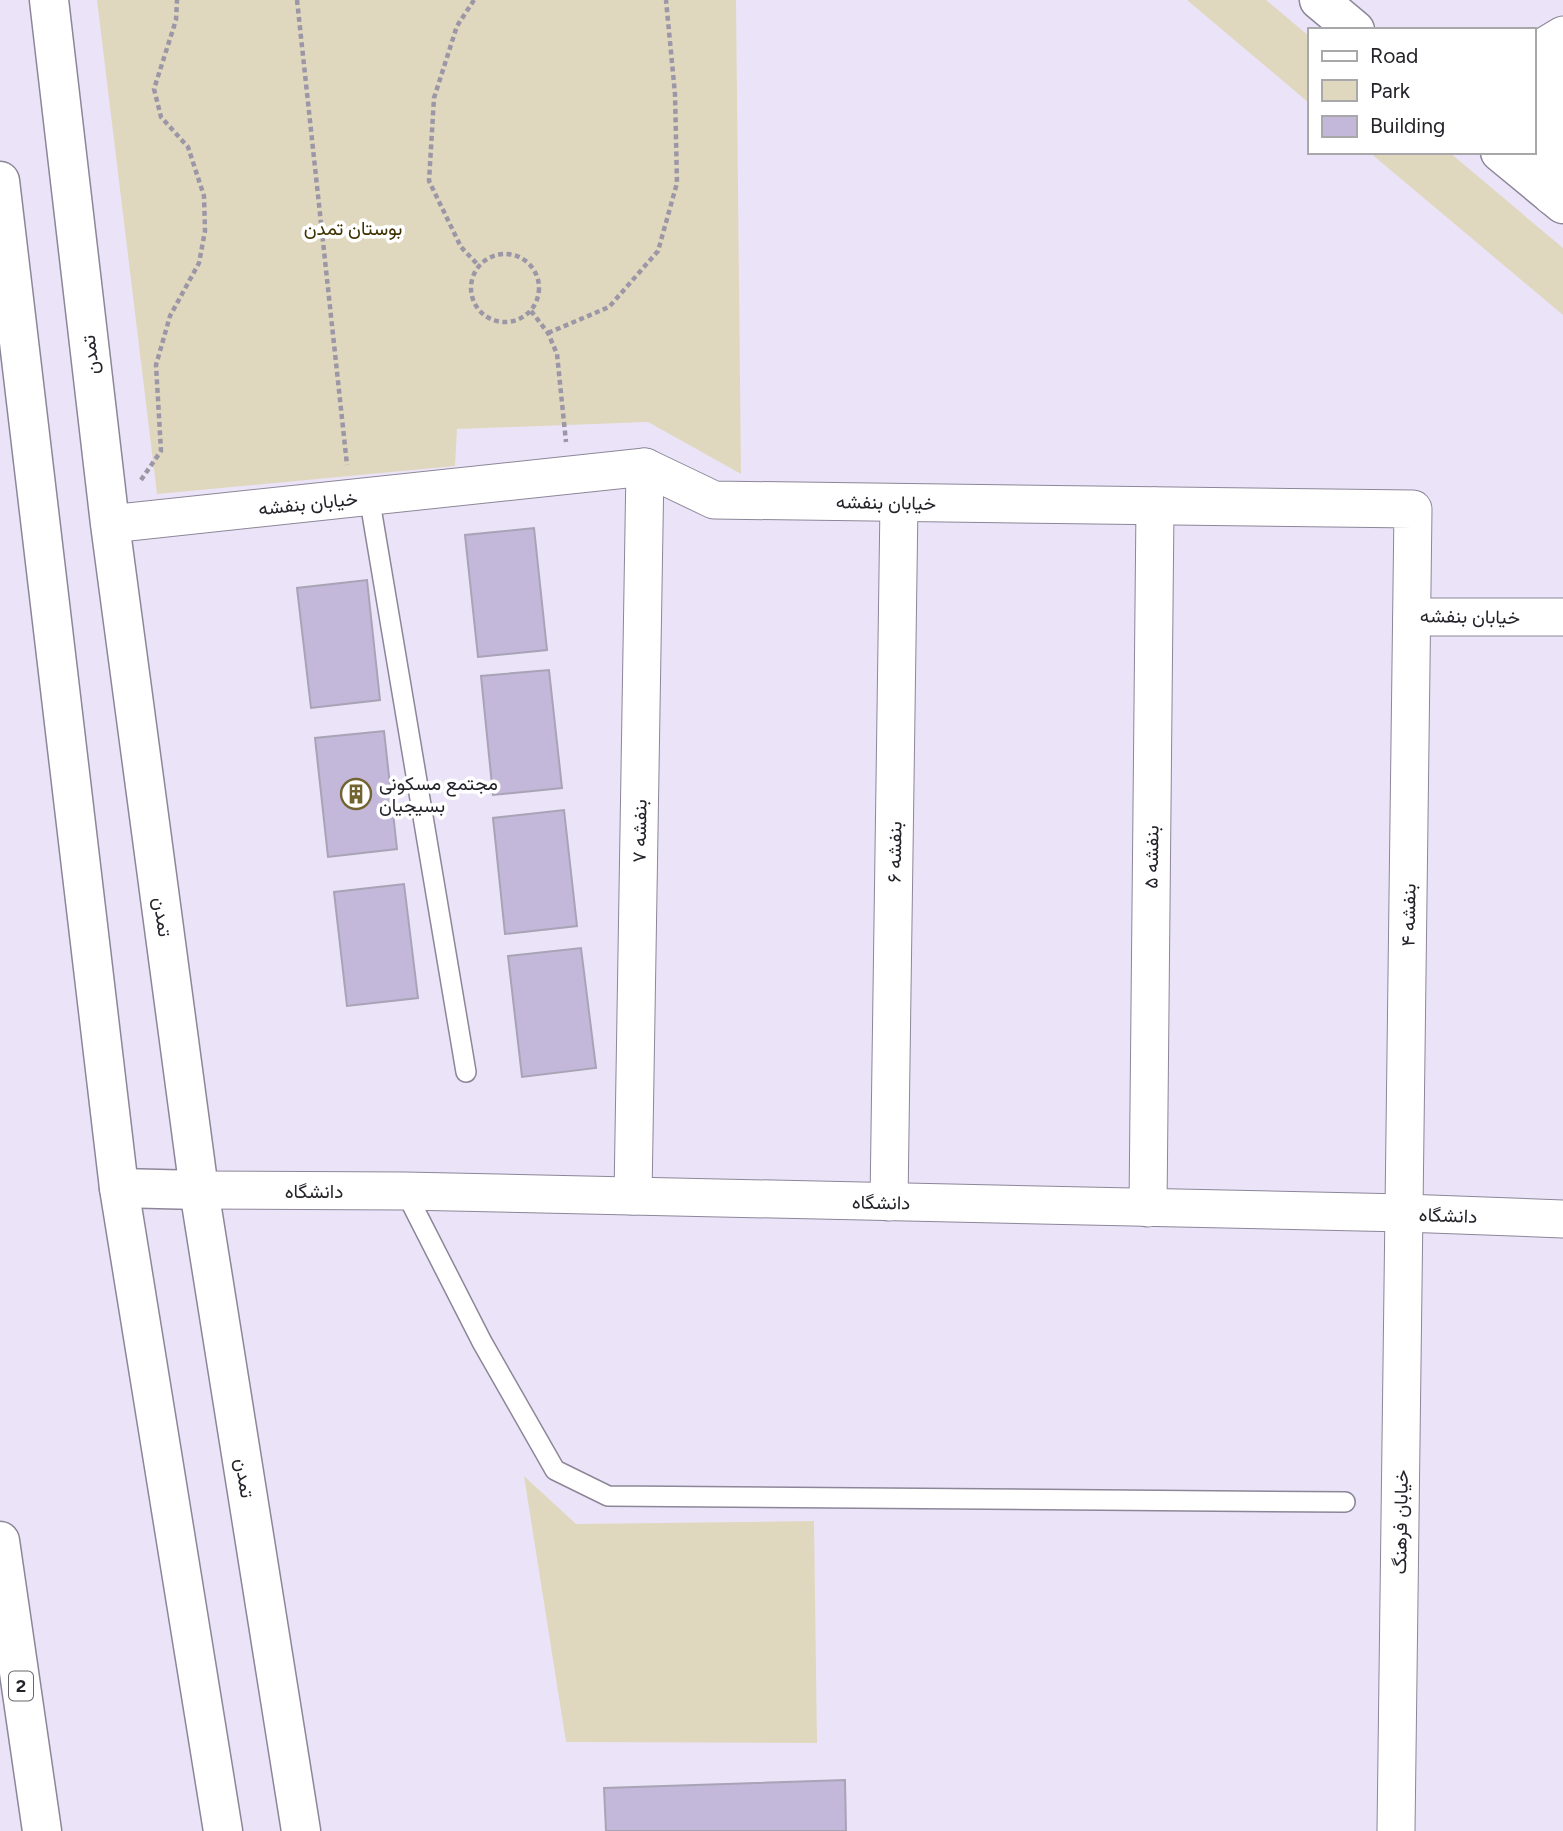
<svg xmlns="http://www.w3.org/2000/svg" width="1563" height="1831" font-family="Figtree,Vazirmatn,sans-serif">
	<rect width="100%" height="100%" fill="#ebe4f8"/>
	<g fill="#e0d8be">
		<path d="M97,0H736L741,474L648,422L457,429L455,466L157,494Z"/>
		<path d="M1187,0H1266L1309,36V103Z"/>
		<path d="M1369,152H1449L1563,248V315Z"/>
		<path d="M524,1476L576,1524L814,1521L817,1743L566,1742Z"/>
	</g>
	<g fill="#c3b7da" stroke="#a9a3b6" stroke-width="2">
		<path d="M534,528L547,650L478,657L465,535Z"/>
		<path d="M367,580L380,700L311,708L297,588Z"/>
		<path d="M549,670L562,788L493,795L481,676Z"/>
		<path d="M384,731L397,849L328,857L315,738Z"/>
		<path d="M564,810L577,926L505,934L493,818Z"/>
		<path d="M404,884L418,998L347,1006L334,892Z"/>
		<path d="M581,948L596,1068L522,1077L508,956Z"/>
		<path d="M845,1780L846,1831H606L604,1788Z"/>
	</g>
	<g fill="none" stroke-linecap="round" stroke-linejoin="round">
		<g stroke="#8c8698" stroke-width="22">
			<g id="lane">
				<path d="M369,496L466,1072"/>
				<path d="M405,1191L482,1342L555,1470L608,1496L1345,1502"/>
			</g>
		</g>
		<g stroke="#8c8698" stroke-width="39">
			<g id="street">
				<path d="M1552,196L1548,44L1563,35"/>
				<path d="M110,524L645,467L714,500L1413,509L1396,1831"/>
				<path d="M1412,617H1563"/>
				<path d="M199,1190L405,1191L1404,1213L1563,1219"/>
				<path d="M633,1196L645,467"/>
				<path d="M889,1202L899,503"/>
				<path d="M1148,1208L1155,506"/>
			</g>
		</g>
		<g stroke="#8c8698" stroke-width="41">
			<g id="secondary">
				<path d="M49,0L110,524L199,1190L301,1831"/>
				<path d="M1319,0L1355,30"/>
				<path d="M1500,152L1563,204"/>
				<path d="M0,181L119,1188L223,1831"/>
				<path d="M119,1188L199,1190"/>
			</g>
		</g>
		<g stroke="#8c8698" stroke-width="41">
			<path id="highway" d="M0,1541L42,1831"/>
		</g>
		<g stroke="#9c97a6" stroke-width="4.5" stroke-dasharray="5 3.5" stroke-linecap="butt">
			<path d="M297,0L347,465"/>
			<path d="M474,0L457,26L434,98L429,181L461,247L479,266"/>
			<circle cx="505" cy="288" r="34"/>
			<path d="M531,311L548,333L557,354L566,442"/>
			<path d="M548,333L609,307L658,251L677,183L675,94L666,0"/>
			<path d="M141,480L161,451L156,365L170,316L199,263L205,231L204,196L188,147L161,117L154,89L176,20L177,0"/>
		</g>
		<use href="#lane" stroke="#fff" stroke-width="19"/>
		<use href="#street" stroke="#fff" stroke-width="37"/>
		<use href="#secondary" stroke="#fff" stroke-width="38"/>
		<use href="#highway" stroke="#fff" stroke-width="38"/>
	</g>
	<defs>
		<g id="building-ring" transform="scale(1.575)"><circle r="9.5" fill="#fff" stroke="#726331" stroke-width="1.5"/><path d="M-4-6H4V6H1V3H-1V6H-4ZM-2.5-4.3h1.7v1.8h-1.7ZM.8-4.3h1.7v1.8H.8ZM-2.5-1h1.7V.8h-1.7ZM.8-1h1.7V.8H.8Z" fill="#726331"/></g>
	</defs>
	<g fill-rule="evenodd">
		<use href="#building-ring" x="356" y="794"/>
	</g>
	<g text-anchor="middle" stroke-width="7" stroke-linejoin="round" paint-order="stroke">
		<rect fill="#fff" stroke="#66656a" stroke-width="2" x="9" y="1671.5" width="24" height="29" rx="5"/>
		<g font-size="18" font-weight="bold" fill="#25232a">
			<text x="21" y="1692">2</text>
		</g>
		<g font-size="19" fill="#3d3000" stroke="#fff">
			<text x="353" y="235">بوستان تمدن</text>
		</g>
		<g font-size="19" fill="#25232a" stroke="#fff">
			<text transform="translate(90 355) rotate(-97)" y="7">تمدن</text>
			<text transform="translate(886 502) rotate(1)" y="7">خیابان بنفشه</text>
			<text transform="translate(308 503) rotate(-6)" y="7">خیابان بنفشه</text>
			<text transform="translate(1470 616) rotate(1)" y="7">خیابان بنفشه</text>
			<text transform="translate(639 831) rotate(-89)" y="7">بنفشه ۷</text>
			<text transform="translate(894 852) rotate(-89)" y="7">بنفشه ۶</text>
			<text transform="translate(1151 857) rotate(-89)" y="7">بنفشه ۵</text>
			<text transform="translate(1408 915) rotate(-89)" y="7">بنفشه ۴</text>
			<text transform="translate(163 917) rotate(82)" y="7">تمدن</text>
			<text x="314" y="1198">دانشگاه</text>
			<text transform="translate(881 1202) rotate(1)" y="7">دانشگاه</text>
			<text transform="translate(1448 1215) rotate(2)" y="7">دانشگاه</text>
			<text transform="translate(245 1478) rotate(81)" y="7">تمدن</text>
			<text transform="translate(1400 1522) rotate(-89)" y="7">خیابان فرهنگ</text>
		</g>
		<g font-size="19" fill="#25232a" stroke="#fff" text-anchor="start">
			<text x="379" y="790">مجتمع مسکونی<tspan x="379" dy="22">بسیجیان</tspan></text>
		</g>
	</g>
	<rect x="1308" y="28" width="228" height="126" fill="#ffffff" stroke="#a8a7aa" stroke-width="2"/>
	<rect x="1322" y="51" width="35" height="10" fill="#ffffff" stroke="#a8a7aa" stroke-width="2"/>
	<text x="1370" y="63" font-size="21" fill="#25232a">Road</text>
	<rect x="1322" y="80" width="35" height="21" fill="#e0d8be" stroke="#a8a7aa" stroke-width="2"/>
	<text x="1370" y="98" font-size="21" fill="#25232a">Park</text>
	<rect x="1322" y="116" width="35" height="21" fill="#c3b7da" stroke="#a8a7aa" stroke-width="2"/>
	<text x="1370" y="133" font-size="21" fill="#25232a">Building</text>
</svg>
